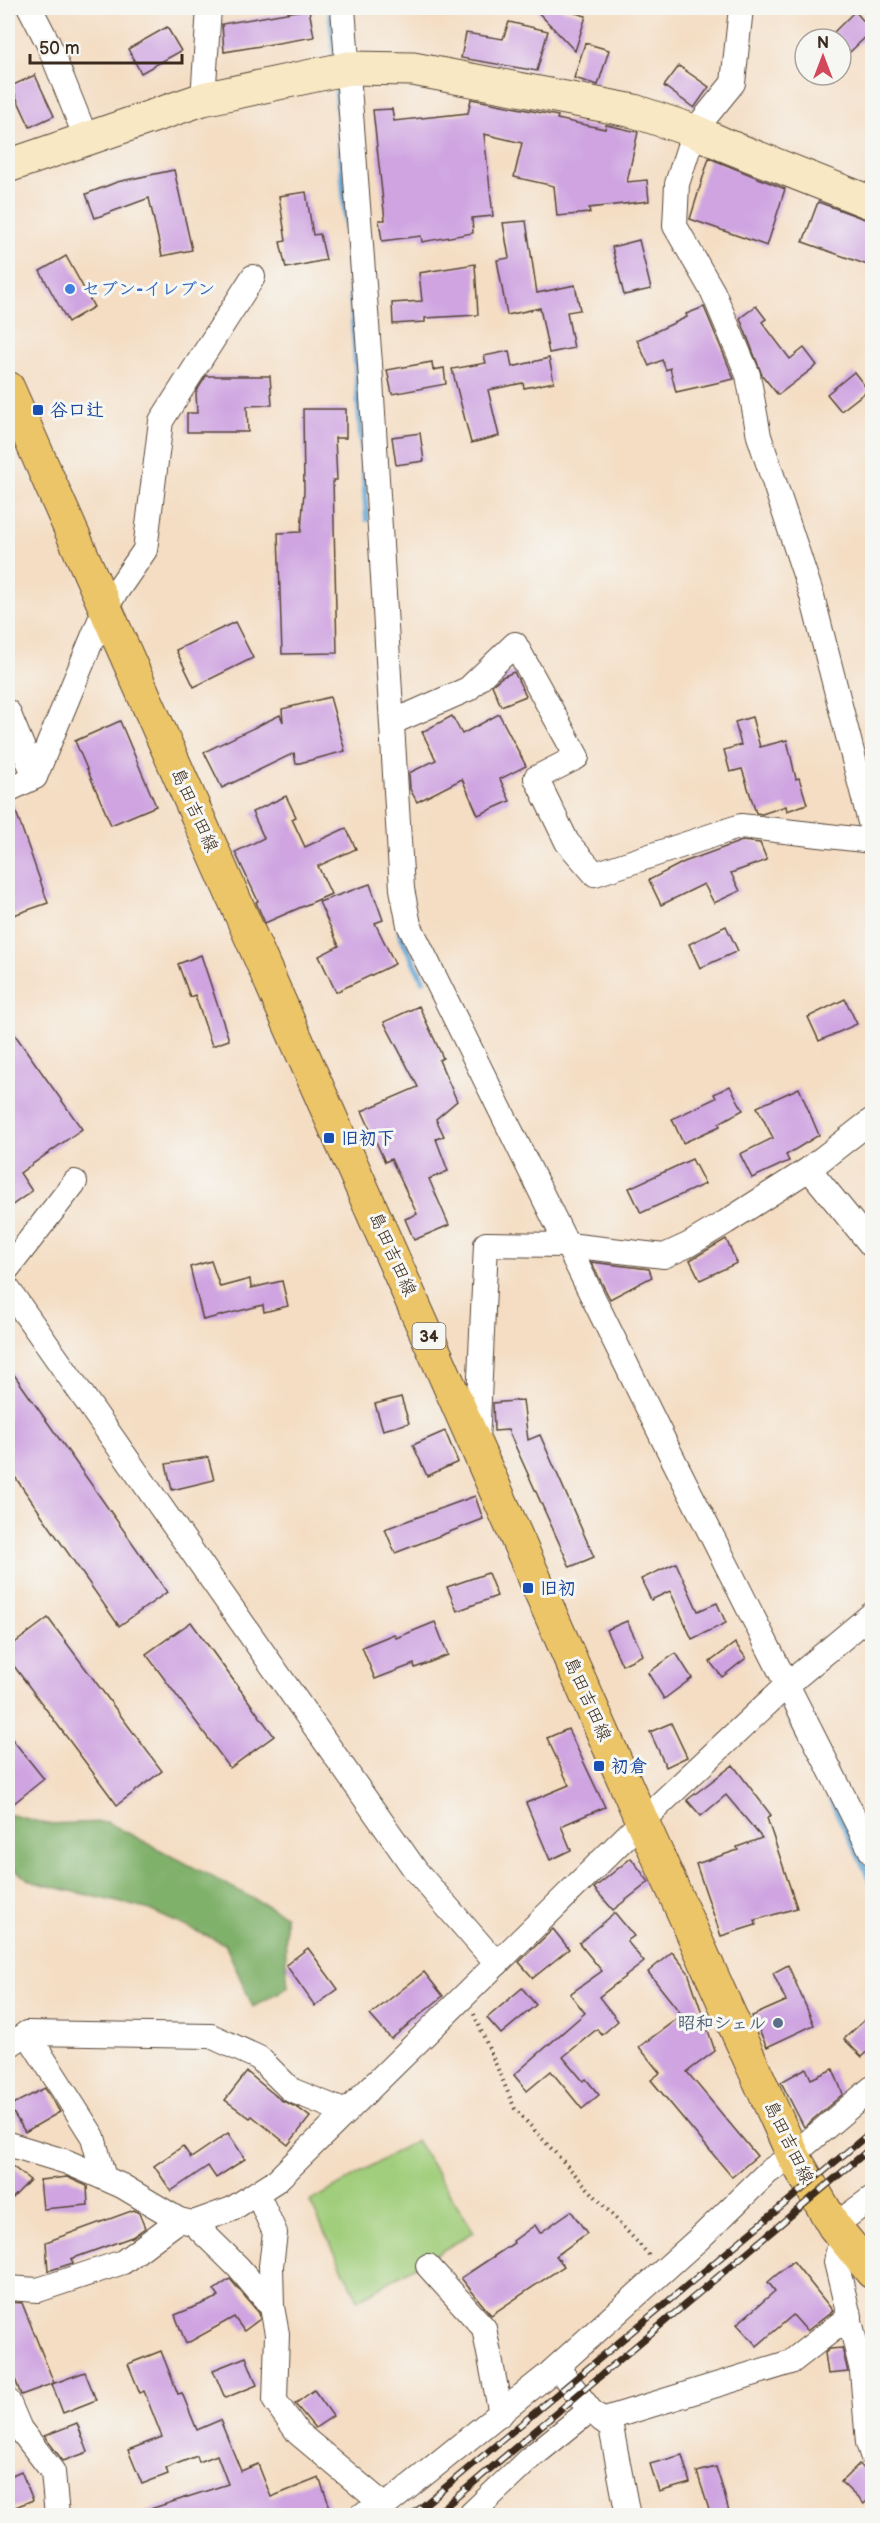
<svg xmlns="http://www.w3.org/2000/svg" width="880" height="2523" font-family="'Balsamiq Sans','Klee One',sans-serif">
	<rect width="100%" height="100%" fill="#f6f6f2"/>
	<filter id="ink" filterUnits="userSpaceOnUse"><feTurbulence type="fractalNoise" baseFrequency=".0167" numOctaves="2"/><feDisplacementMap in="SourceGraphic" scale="12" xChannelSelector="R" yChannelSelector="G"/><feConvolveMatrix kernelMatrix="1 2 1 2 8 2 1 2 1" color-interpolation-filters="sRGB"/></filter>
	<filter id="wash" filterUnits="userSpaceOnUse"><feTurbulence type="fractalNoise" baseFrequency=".008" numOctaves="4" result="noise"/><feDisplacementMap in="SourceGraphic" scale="24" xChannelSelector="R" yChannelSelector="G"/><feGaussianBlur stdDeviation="1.35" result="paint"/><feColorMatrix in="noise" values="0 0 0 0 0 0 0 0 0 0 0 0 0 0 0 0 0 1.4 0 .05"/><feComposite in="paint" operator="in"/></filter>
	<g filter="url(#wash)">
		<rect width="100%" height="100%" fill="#f4ddc3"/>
		<path fill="#a1ce7b" stroke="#6e7c4c" stroke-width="1.5" d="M416,2140L474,2232L358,2300L310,2202Z"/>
		<path fill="#80b16b" stroke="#5e6e44" stroke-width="1.5" d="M8,1814L47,1824L107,1822L285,1915L286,1965L288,1987L253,2007L225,1944L147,1909L33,1882L8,1866Z"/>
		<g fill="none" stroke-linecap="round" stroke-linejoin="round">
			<g stroke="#5fa6d5" stroke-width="6">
				<path d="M330,8L335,61"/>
				<path d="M336,80L367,519"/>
				<path d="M400,926V935L423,980"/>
				<path d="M780,1698L872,1882"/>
			</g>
		</g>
		<g id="blocks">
			<g fill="#cfa4e1">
				<path d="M534,8H558L586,16L575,51Z"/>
				<path d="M309,9L314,37L224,52L222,24Z"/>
				<path d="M855,11L872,31L850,52L834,32Z"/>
				<path d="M509,22L548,31L537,71L461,58L466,33L503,39Z"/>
				<path d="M167,27L181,51L141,73L128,49Z"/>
				<path d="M585,43L609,50L598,85L574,78Z"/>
				<path d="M679,66L709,87L694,108L664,86Z"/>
				<path d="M35,75L54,116L30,127L11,86Z"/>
				<path d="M471,99L558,116L557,119L605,129L606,125L638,132L627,182L647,180L649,201L589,208L590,213L557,216L554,186L514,177L522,143L484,134L493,216L472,218L473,233L422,242L421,236L382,241L379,220H385L373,110L392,109L394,121L468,113Z"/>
				<path d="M709,158L785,189L767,246L690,219Z"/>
				<path d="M174,170L192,250L162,256L149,198L95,218L86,194L117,182Z"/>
				<path d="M306,192L313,235L320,234L326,260L286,268L280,242L286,241L279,196Z"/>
				<path d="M818,202L873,222V267L803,242Z"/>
				<path d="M526,221L537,293L575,285L580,310L567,312L574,348L549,353L540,308L507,315L497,260L509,258L503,223Z"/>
				<path d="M639,240L651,289L624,295L612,247Z"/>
				<path d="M66,256L94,307L68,322L40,271Z"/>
				<path d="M475,264L478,315L425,318V322L393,324L392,303L422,301L419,273Z"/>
				<path d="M756,306L766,319L762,322L790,359L804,348L817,365L778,395L762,375L740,318Z"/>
				<path d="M704,307L734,379L676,392L670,368L666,370L662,360L649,366L637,340L687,317L686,314Z"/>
				<path d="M509,351L512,367L549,358L554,382L524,388L523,383L488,390L499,436L471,443L452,369L486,363L484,356Z"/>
				<path d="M432,362L433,370L444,368L446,384L392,394L387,370Z"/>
				<path d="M854,372L868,390L841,411L827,394Z"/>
				<path d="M206,376H270L272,405L247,406L248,432H187V413H197L196,392Z"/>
				<path d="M303,409H346V438H335L337,480H333L337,653L282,654L278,533L301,532L304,491Z"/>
				<path d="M420,433L424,461L396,465L392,437Z"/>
				<path d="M235,622L253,658L194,687L176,650Z"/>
				<path d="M514,672L526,696L501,706L492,685L502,677Z"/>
				<path d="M330,697L345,751L296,764L294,753L222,788L204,752L280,715L283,722L282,709Z"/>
				<path d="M499,714L526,766L500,779L510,801L478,815L462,779L417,802L410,789L409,773L436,760L422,732L452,716L462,734Z"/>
				<path d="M752,717L760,747L787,740L796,779L799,778L807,804L787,811L786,806L762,814L756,813L742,769L730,772L724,750L741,745L735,722Z"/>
				<path d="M120,721L156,806L111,825L75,741Z"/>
				<path d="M286,796L296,817L292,819L305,847L346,828L356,849L318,866L331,894L265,923L256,902L258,901L235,852L264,838L252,812Z"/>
				<path d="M13,803L48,903L8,917V804Z"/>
				<path d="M742,841L760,843L767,860L731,873L740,891L714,903L704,884L661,905L649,880L684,862Z"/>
				<path d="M370,884L383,920L375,923L395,964L336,992L319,956L339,946L319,902Z"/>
				<path d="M726,926L738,951L700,968L689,944Z"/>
				<path d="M201,955L229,1040L212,1046L195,995L190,997L178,964Z"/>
				<path d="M845,999L857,1024L819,1041L808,1017Z"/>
				<path d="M419,1006L443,1058L439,1060L457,1101L436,1119L444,1136L436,1139L448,1171L429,1179L449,1225L414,1240L405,1219L417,1214L391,1159L385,1162L362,1111L418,1087L384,1022Z"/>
				<path d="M8,1025L82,1129L20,1173L32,1191L8,1208Z"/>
				<path d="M730,1086L743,1110L719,1123L720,1126L683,1143L672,1119L716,1098L714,1094Z"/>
				<path d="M799,1088L819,1135L786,1155L789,1161L752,1178L740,1154L773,1138L757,1107Z"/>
				<path d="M692,1159L705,1184L641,1213L629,1188Z"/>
				<path d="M726,1239L737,1263L700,1280L690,1260Z"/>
				<path d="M211,1261L220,1287L250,1279L251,1288L282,1281L288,1306L264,1312L263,1305L203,1320L190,1267Z"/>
				<path d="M591,1262L649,1269L652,1277L610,1299Z"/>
				<path d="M8,1366L167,1592L119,1626L8,1467Z"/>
				<path d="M401,1397L409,1423L383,1430L375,1404Z"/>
				<path d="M523,1400L528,1440L540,1435L594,1557L570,1567L508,1430L494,1431L493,1403Z"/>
				<path d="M445,1431L458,1462L427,1476L413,1445Z"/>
				<path d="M208,1457L214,1480L172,1490L166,1464Z"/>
				<path d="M475,1496L483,1519L395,1553L385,1529Z"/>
				<path d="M676,1563L698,1611L717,1603L726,1623L692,1639L670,1591L651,1600L641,1579Z"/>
				<path d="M488,1573L497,1596L457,1611L447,1587Z"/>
				<path d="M48,1618L162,1771L117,1805L8,1658V1648Z"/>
				<path d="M627,1621L643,1655L622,1665L606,1630Z"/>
				<path d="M191,1622L274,1736L230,1768L146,1654Z"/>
				<path d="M435,1622L448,1655L415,1668L414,1664L375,1679L362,1647L394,1634L396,1638Z"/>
				<path d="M735,1643L746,1658L722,1677L710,1662Z"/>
				<path d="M676,1653L692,1678L664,1699L648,1673Z"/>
				<path d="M671,1723L687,1757L666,1767L650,1732Z"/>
				<path d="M568,1729L605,1807L561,1826L571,1850L550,1860L526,1803L569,1785L547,1738Z"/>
				<path d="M8,1734L44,1779L8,1808Z"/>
				<path d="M733,1765L771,1815L767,1818L797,1908L755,1920L756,1925L721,1936L696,1864L738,1850L737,1847L762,1838L726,1795L701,1816L687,1800Z"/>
				<path d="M631,1858L649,1882L613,1910L594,1888Z"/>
				<path d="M615,1913L634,1936L627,1941L644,1962L599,1997L618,2021L602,2035L597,2029L563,2057L583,2081L586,2079L599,2095L582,2109L551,2071L527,2091L514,2075L585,2013L570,1994L602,1971L579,1943Z"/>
				<path d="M553,1929L569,1949L533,1978L519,1962Z"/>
				<path d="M308,1948L338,1989L315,2006L286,1965Z"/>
				<path d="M672,1952L688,1972L715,2051L687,2072L757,2156L732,2177L651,2080L660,2073L639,2047L682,2015L648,1972Z"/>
				<path d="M788,1965L814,2025L767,2047L752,2016L786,2001L773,1973Z"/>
				<path d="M424,1972L443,1996L391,2039L370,2015Z"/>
				<path d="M522,1988L536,2005L501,2034L487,2018Z"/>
				<path d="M873,2012V2047L862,2057L844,2039Z"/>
				<path d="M806,2068L811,2079L833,2069L843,2094L804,2127L781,2082Z"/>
				<path d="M247,2072L281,2100L298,2108L310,2117L288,2145L252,2116L250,2118L225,2100Z"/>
				<path d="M45,2088L60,2112L25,2132L9,2106Z"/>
				<path d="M228,2133L245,2159L216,2178L208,2166L171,2191L154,2166L183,2146L191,2158Z"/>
				<path d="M8,2163L30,2180L8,2203Z"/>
				<path d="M67,2177L87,2186L88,2205L43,2209L40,2180Z"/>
				<path d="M134,2210L139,2213L145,2228L132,2237L71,2259L73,2263L48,2271L46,2242Z"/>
				<path d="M571,2211L587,2233L556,2256L564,2266L491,2315L461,2278L514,2243L513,2241L535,2225L540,2233Z"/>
				<path d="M793,2261L833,2311L807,2331L793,2315L757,2346L737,2324L775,2291L768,2282Z"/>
				<path d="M230,2279L259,2313L260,2319L244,2331L234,2317L186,2344L175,2315L219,2297L214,2290Z"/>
				<path d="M10,2302L22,2303L54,2383L21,2395L8,2360V2303Z"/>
				<path d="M842,2348L848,2372L828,2374L825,2353L830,2349Z"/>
				<path d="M161,2351L178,2394L182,2393L197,2430L220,2420L241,2471L258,2464L271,2497L319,2478L330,2507L308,2516H142L141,2512L228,2484L217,2455L199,2462L197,2456L166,2468L168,2474L142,2484L128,2450L162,2437L144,2391L140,2393L128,2364Z"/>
				<path d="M246,2357L257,2385L225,2398L213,2370Z"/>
				<path d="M85,2372L96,2400L63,2413L52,2384Z"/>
				<path d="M314,2390L333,2416L315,2428L295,2404Z"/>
				<path d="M77,2423L88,2452L63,2461L44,2436Z"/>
				<path d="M682,2455L690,2483L659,2492L650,2464Z"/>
				<path d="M859,2464L873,2477V2495L864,2504L841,2482Z"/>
				<path d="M716,2467L723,2489L730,2516H711L697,2472Z"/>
				<path d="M21,2471L33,2500L8,2510V2477Z"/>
			</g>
		</g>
	</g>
	<g filter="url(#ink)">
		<use href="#blocks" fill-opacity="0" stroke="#574537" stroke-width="1.5"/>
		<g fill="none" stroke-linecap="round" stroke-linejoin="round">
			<g stroke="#574537" stroke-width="26">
				<g id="street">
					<path d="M30,8L48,43L86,138"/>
					<path d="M343,8L370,364L402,889L409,925L668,1449L872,1853"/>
					<path d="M741,8L733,83L694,131L677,184L675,226L713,292L748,375L759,436L812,596L872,830"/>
					<path d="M203,99L209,8"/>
					<path d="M8,712L35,777"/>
					<path d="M393,722L468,689L515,644L577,757L536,778L567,842L595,874L741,826L872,841"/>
					<path d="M8,790L35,777L105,608L145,550L161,421L253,277"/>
					<path d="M809,1169L872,1246"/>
					<path d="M8,1268L75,1182"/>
					<path d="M8,1289L416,1871L497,1964"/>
					<path d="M477,1443L486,1244L568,1245L664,1256L688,1245L726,1222L809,1169L872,1120"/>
					<path d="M27,2033L93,2137L104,2178"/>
					<path d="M8,2046L27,2033L211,2036L259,2058L291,2090L346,2112"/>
					<path d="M8,2144L67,2162L104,2178L122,2186L179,2220L193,2223L238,2267L272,2307L277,2334L275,2401L298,2433L385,2506L360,2516"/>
					<path d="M257,2193L275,2233L271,2266L272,2307"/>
					<path d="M193,2223L232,2209L277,2180L642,1821L788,1684L872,1614"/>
					<path d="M834,2226L872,2198"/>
					<path d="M846,2240L838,2251L836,2262L862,2371L868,2443L872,2455"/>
					<path d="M428,2266L484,2328L501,2414"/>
					<path d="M8,2288L38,2290L123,2262L179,2220"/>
					<path d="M557,2367L590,2410L611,2427L628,2516"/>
					<path d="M8,2401L20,2429L53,2472L57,2516"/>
					<path d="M602,2420L791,2362L850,2316"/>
					<path d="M385,2506L550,2373L702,2236L768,2172L793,2155L872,2088"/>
					<path d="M469,2516L529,2459L590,2410"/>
				</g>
			</g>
			<g stroke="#574537" stroke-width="35">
				<path id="secondary" d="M8,166L203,99L349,68L413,69L634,111L694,131L725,145L872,203"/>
			</g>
			<g stroke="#574537" stroke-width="35">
				<path id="primary" d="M8,388L642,1821L793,2155L834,2226L872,2272"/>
			</g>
			<path stroke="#574537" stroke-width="4" stroke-dasharray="1.5 4.5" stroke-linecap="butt" d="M474,2014L515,2109L649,2255"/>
			<use href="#street" stroke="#fff" stroke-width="24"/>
			<use href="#secondary" stroke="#f8e8c3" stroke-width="33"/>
			<use href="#primary" stroke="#edc569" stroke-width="33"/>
			<g stroke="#3b2a1e" stroke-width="7">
				<g id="rail">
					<path d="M411,2516L872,2131"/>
					<path d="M434,2516L872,2147"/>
				</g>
			</g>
			<use href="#rail" stroke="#f6f6f2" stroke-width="4.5" stroke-dasharray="14" stroke-linecap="butt"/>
		</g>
	</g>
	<circle fill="#3f7fe0" stroke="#f6f6f2" stroke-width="2" cx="70" cy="289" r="6"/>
	<g fill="#1a4fb4" stroke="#f6f6f2" stroke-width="2">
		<rect x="32" y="404" width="12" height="12" rx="3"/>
		<rect x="323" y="1132" width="12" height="12" rx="3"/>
		<rect x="522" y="1582" width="12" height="12" rx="3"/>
		<rect x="593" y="1760" width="12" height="12" rx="3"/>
	</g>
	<circle fill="#5c6f8a" stroke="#f6f6f2" stroke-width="2" cx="778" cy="2023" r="6"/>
	<g text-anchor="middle" stroke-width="6" stroke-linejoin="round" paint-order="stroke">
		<rect fill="#f6f6f2" stroke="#73675e" stroke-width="1.5" x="412.5" y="1323" width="33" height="26" rx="4.5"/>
		<g font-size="16" font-weight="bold" fill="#3b2a1e">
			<text x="429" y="1342">34</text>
		</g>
		<g font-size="18" font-weight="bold" fill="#366cbe" stroke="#f6f6f2" text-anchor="start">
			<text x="82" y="295">セブン-イレブン</text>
		</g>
		<g font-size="18" font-weight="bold" fill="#164399" stroke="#f6f6f2" text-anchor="start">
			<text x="50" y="416">谷口辻</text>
			<text x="341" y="1144">旧初下</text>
			<text x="540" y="1594">旧初</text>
			<text x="611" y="1772">初倉</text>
		</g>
		<g font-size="18" fill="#3b2a1e" stroke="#f6f6f2">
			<text transform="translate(195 810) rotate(66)" y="6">島田吉田線</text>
			<text transform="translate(393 1254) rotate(66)" y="6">島田吉田線</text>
			<text transform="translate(588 1699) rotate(66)" y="6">島田吉田線</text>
			<text transform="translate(789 2142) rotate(64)" y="6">島田吉田線</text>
		</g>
		<g font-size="18" font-weight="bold" fill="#4e5e75" stroke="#f6f6f2" text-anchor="end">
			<text x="766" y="2029">昭和シェル</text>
		</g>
	</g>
	<rect width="880" height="2523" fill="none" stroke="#f6f6f2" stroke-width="30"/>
	<g transform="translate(823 57)"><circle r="28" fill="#f6f6f2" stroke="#aba49d" stroke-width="1.5"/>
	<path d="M0-4.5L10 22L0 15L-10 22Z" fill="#d1495b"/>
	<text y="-9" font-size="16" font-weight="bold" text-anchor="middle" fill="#3b2a1e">N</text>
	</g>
	<path d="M30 54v9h152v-9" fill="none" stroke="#3b2a1e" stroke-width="3"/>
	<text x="39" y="54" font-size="18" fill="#3b2a1e" stroke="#f6f6f2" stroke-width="4.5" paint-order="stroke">50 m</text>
</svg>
